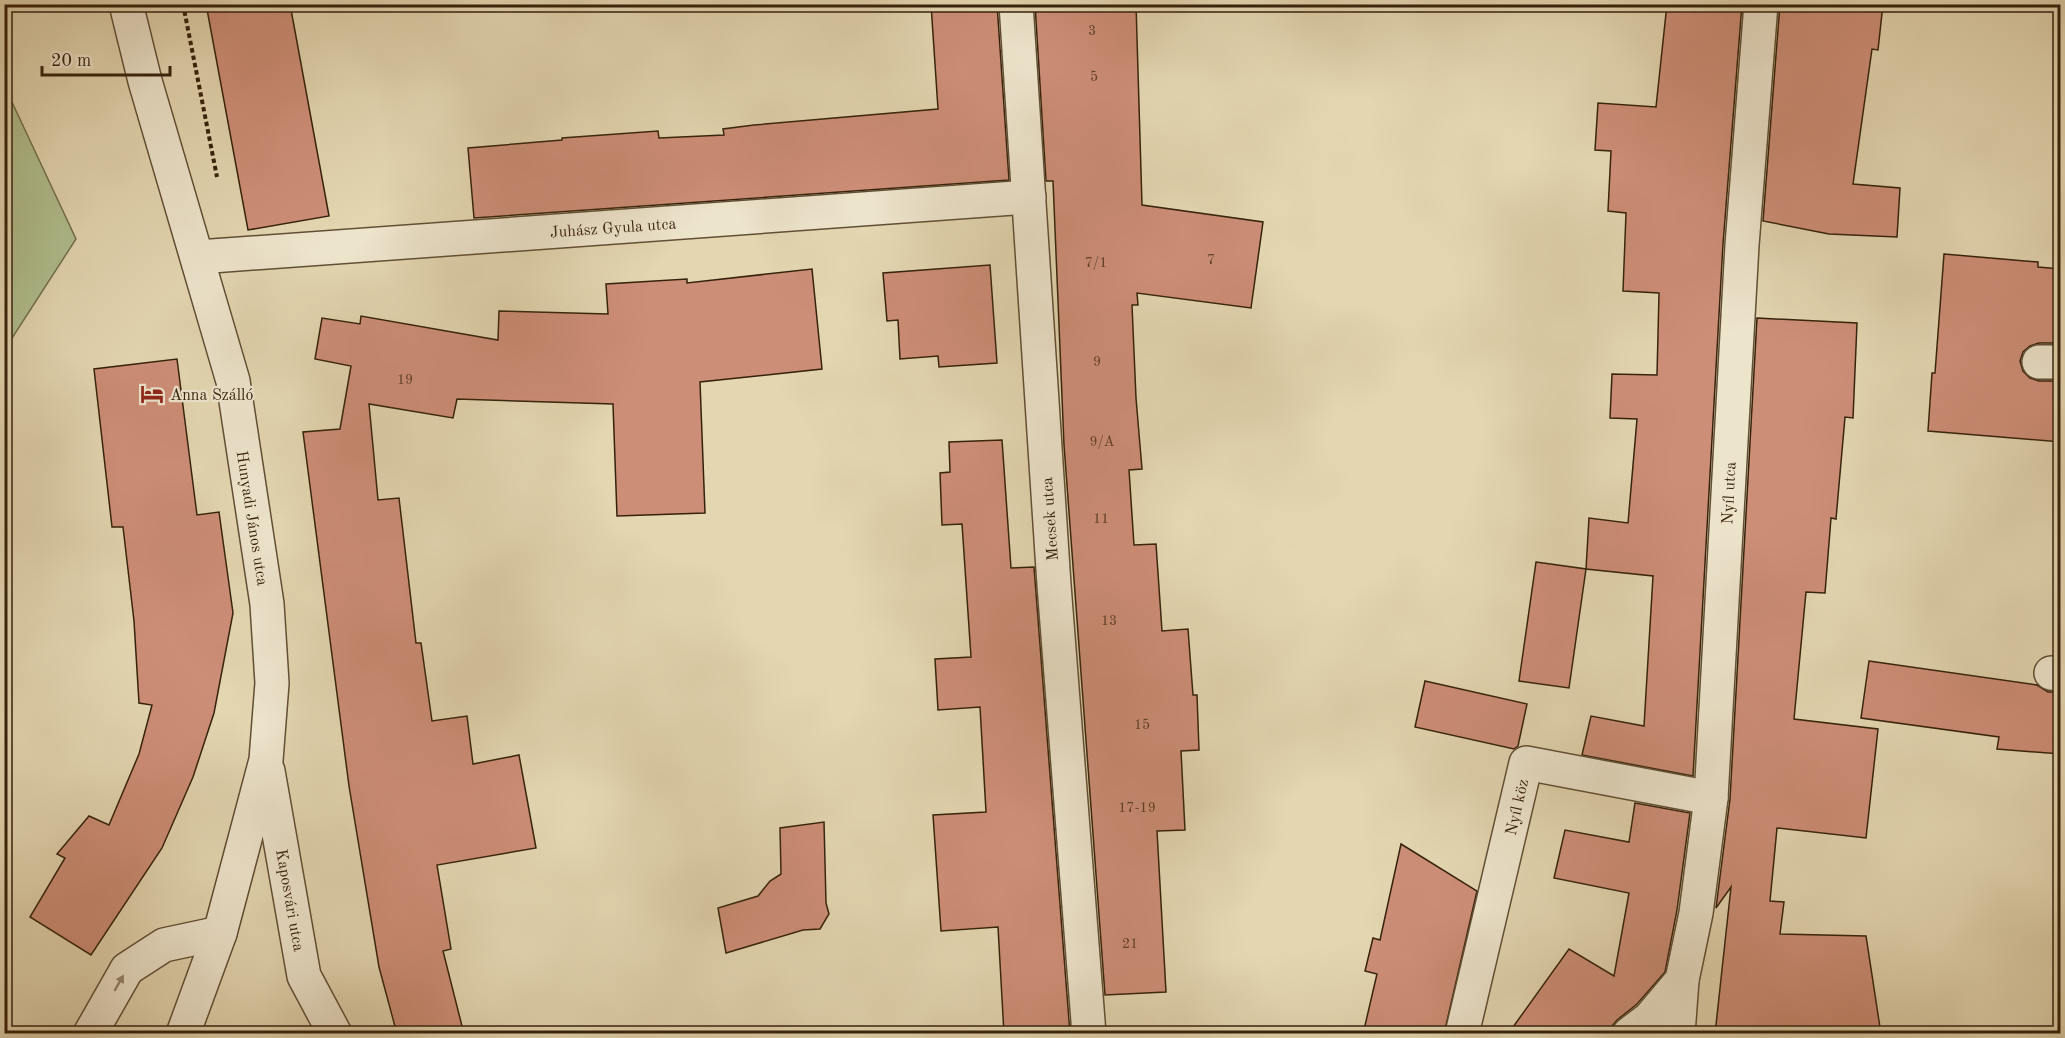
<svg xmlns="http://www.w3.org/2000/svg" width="2065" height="1038" font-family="'Old Standard TT',serif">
	<rect width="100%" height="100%" fill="#e3d6b1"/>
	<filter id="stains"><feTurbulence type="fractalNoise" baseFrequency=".00333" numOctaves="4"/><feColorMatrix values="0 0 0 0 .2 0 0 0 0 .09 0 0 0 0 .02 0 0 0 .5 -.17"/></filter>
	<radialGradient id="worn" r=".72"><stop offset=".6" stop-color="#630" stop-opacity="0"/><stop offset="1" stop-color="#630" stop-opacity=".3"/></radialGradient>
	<path fill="#b0be8e" stroke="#73704d" stroke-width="1.5" d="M4,85L76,239L5,349H4Z"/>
	<g fill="#cd8e77" stroke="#36220c" stroke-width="1.5">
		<path d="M206,4H290L329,216L248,230Z"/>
		<path d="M931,4H997L1009,180L474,218L468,148L562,140V138L658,131L659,138L724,135L723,129L754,125L938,109Z"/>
		<path d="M1035,4H1136L1142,205L1263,222L1251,308L1137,293L1138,305H1132L1136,398L1142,469L1129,470L1134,545L1156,544L1162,631L1188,629L1193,695H1197L1199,750L1181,751L1185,830L1157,831L1166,992L1105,995L1064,445L1053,181H1046Z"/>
		<path d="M1667,4H1742L1723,244L1693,776L1582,755L1591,716L1644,726L1653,576L1586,569L1589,518L1628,523L1637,419L1610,418L1612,374L1657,375L1659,293L1623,291L1626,213L1608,211L1611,151L1595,150L1598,103L1656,107Z"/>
		<path d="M1780,4H1883L1878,50L1872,49L1853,184L1900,188L1897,237L1829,234L1763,221Z"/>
		<path d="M1944,254L2038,262V267L2061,269V343H2039L2030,346L2023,352L2020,361L2023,371L2030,378L2039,381H2061V442L1928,431L1932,373H1935Z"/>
		<path d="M990,265L997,363L939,367L938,356L900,359L898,320L887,321L883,273Z"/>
		<path d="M812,269L822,369L700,382L705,513L617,516L613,404L457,399L453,418L369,404L378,500L399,498L416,643H421L432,721L467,716L473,764L519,755L536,848L437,865L451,949L443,951L464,1034H397L379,967L349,786L303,432L340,429L351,366L315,359L322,318L360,324L361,316L498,340L499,311L608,314L606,284L687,279V283Z"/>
		<path d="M1757,318L1857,323L1853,418L1845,417L1836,519L1831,518L1825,593L1806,592L1794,719L1878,729L1866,838L1777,828L1770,901L1784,902L1780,934L1866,936L1881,1034H1715L1731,887L1716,908L1730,799Z"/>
		<path d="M177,359L197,515L219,512L233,613L214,713L193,777L162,848L91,955L30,917L65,858L57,854L89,816L109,825L139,754L152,705L139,703L134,621L123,527H112L94,369Z"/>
		<path d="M1002,440L1011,568L1034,567L1070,1034H1004L998,927L941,931L933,815L986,812L980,707L938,710L935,659L971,657L962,524L942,525L940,473L950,472L949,442Z"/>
		<path d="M1536,562L1586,569L1569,688L1519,681Z"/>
		<path d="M1869,661L2037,685L2048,692H2061V754L1997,749L1999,737L1861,718Z"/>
		<path d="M1425,681L1527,704L1518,746L1514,749L1415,727Z"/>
		<path d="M1635,803L1690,813L1677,910L1665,972L1637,1004L1617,1020L1612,1026L1611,1034H1508L1569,949L1614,976L1629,893L1554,878L1565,830L1629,842Z"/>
		<path d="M824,822L826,903L829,914L820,929L803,930L726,953L718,908L758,896L770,881L781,874L780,828Z"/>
		<path d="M1401,844L1477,891L1444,1034H1363L1377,974L1365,971L1373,938L1380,940Z"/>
	</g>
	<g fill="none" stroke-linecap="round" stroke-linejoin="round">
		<g stroke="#614f35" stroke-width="36">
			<g id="minor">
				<path d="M126,4L145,81L233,381L267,604L272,683L266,760L220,933L183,1034"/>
				<path d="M1016,4L1054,585L1089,1034"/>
				<path d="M198,257L1029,197"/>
				<path d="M2039,362H2060"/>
				<path d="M2051,673L2060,674"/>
				<path d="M268,771L304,976L335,1034"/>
				<path d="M1682,980L1696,913L1711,798L1742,245L1761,4"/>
				<path d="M90,1034L127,969L164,945L220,933"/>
				<path d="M1462,1034L1526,763L1711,798"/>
				<path d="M1629,1034L1650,1018L1682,980L1678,1034"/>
			</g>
		</g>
		<path stroke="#36220c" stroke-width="4" stroke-dasharray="4.5 3" stroke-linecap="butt" d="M183,4L217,177"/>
		<use href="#minor" stroke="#ede4cc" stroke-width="33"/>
	</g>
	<defs><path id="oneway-solid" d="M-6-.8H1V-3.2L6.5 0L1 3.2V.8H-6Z" transform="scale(1.5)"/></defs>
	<use fill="#92836c" href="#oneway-solid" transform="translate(119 983) rotate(-60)"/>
	<defs>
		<g id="hotel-bare" transform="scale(1.8)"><path d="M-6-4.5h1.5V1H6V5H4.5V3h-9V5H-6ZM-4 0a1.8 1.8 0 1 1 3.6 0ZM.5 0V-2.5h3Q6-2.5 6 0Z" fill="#8f2418" stroke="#ede4cc" stroke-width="2.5" paint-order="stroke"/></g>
	</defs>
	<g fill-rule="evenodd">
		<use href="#hotel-bare" x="152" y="394"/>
	</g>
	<g text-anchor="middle" stroke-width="4.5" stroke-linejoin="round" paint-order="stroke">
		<g font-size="14" fill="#5c3d27">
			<text x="1092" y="35">3</text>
			<text x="1094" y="81">5</text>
			<text x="1211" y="264">7</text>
			<text x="1096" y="267">7/1</text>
			<text x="1097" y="366">9</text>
			<text x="405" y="384">19</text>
			<text x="1102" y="446">9/A</text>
			<text x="1101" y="523">11</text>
			<text x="1109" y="625">13</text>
			<text x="1142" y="729">15</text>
			<text x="1137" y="812">17-19</text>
			<text x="1130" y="948">21</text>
		</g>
		<g font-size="16" fill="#36220c" stroke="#ede4cc">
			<text transform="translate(613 227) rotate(-4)" y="6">Juhász Gyula utca</text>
			<text transform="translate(1728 493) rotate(-87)" y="6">Nyíl utca</text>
			<text transform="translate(253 518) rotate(81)" y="6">Hunyadi János utca</text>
			<text transform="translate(1049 519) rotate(-94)" y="6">Mecsek utca</text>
			<text transform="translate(1516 807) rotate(-77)" y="6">Nyíl köz</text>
			<text transform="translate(291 900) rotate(80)" y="6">Kaposvári utca</text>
		</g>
		<g font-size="16" fill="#36220c" stroke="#ede4cc" text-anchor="start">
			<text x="170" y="400">Anna Szálló</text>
		</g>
	</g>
	<rect width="2065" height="1038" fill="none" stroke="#e3d6b1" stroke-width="24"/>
	<rect x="6" y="6" width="2053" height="1026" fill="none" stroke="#36220c" stroke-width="3"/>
	<rect x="12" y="12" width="2041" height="1014" fill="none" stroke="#36220c" stroke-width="1.5"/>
	<path d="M42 66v9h128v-9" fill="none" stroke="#36220c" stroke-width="3"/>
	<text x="51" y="66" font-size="18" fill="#36220c" stroke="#ede4cc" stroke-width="4.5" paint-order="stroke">20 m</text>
	<rect width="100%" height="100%" filter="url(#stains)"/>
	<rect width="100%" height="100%" fill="url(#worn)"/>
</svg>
